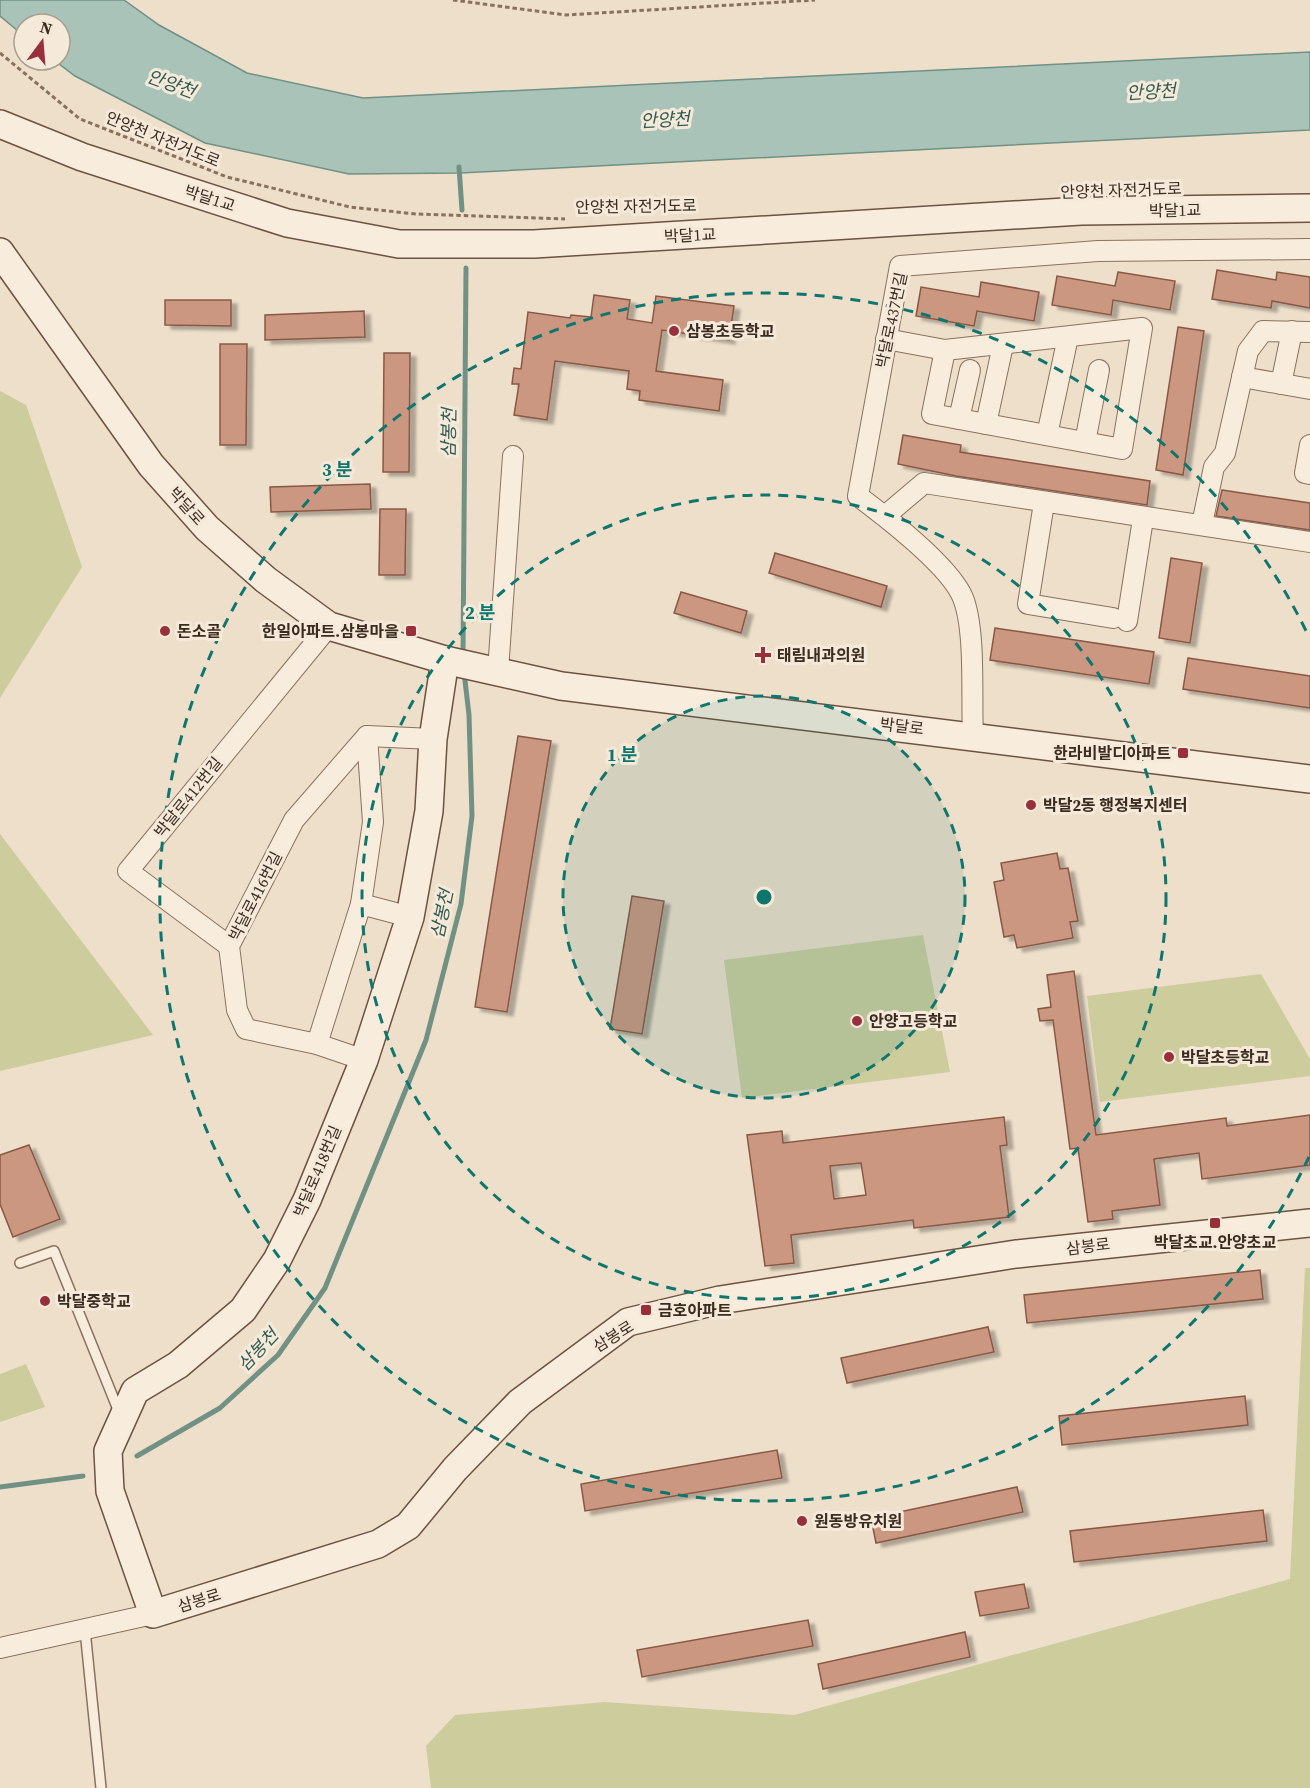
<svg xmlns="http://www.w3.org/2000/svg" width="1310" height="1788" font-family="'Source Serif 4','Noto Sans KR',serif">
	<defs>
		<filter id="shadow"><feDropShadow dx="6" dy="4" stdDeviation="1.5" flood-color="#0004"/></filter>
	</defs>
	<rect width="100%" height="100%" fill="#eedfca"/>
	<g fill="#cccc9d">
		<path d="M0,391L26,405L82,567L0,698Z"/>
		<path d="M0,834L153,1035L0,1071Z"/>
		<path d="M923,935L950,1072L742,1098L724,960Z"/>
		<path d="M1261,974L1310,1059V1076L1100,1102L1087,996Z"/>
		<path d="M1305,1268H1310V1788H431L426,1746L455,1715L605,1702L794,1715L1290,1579Z"/>
		<path d="M26,1364L45,1407L0,1422V1374Z"/>
	</g>
	<path fill="#aac3b9" stroke="#719185" stroke-width="1.5" d="M0,0H124L159,25L247,73L363,98L1310,52V130L460,173L349,174L205,143L75,76L54,60H60V24H24V36L0,16Z"/>
	<g fill="none" stroke-linecap="round" stroke-linejoin="round">
		<g stroke="#719185" stroke-width="5">
			<path d="M459,167L462,210"/>
			<path d="M463,656L466,268"/>
			<path d="M137,1456L220,1408L278,1355L325,1288L426,1040L461,904L472,816L469,715L464,672"/>
			<path d="M0,1487L83,1476"/>
		</g>
	</g>
	<g fill="#cb9781" stroke="#895845" stroke-width="1.5" fill-rule="evenodd" filter="url(#shadow)">
		<path d="M1217,270L1276,280L1277,272L1310,277V308L1272,301L1271,308L1212,299Z"/>
		<path d="M1118,272L1175,281L1170,310L1113,300L1111,315L1052,305L1057,276L1115,286Z"/>
		<path d="M981,282L1039,292L1034,321L977,311L974,326L916,316L921,287L979,297Z"/>
		<path d="M594,295L630,300L627,319L652,323L656,296L734,306L729,340L662,330L656,371L723,380L719,411L639,400L640,391L627,389L629,371L555,361L547,420L514,415L519,384H512L514,368L521,369L528,312L570,318L571,315L591,317Z"/>
		<path d="M165,300H231V326L165,325Z"/>
		<path d="M364,311L365,337L265,340V315Z"/>
		<path d="M1178,327L1204,331L1183,475L1156,470Z"/>
		<path d="M220,344H247L246,445H220Z"/>
		<path d="M384,353H410L409,472H383Z"/>
		<path d="M903,435L961,445L960,452L1150,481L1147,505L956,476L898,464Z"/>
		<path d="M370,484L371,509L271,512L270,487Z"/>
		<path d="M1222,490L1310,503V530L1216,516Z"/>
		<path d="M380,509H406L405,575H379Z"/>
		<path d="M775,553L887,586L881,607L769,573Z"/>
		<path d="M1171,558L1202,563L1190,643L1159,638Z"/>
		<path d="M681,592L747,611L741,633L674,613Z"/>
		<path d="M995,628L1154,652L1149,684L990,660Z"/>
		<path d="M1188,658L1310,676V708L1183,689Z"/>
		<path d="M518,736L551,741L507,1012L475,1007Z"/>
		<path d="M1057,853L1060,869L1068,868L1078,921L1070,922L1073,938L1017,948L1014,935L1004,937L994,882L1004,880L1001,863Z"/>
		<path d="M632,896L664,901L642,1034L610,1029Z"/>
		<path d="M1074,971L1096,1135L1226,1118L1227,1126L1310,1115V1165L1202,1179L1199,1153L1154,1159L1160,1205L1112,1211L1113,1219L1088,1222L1078,1148L1070,1149L1053,1020L1040,1021L1038,1009L1051,1007L1047,975Z"/>
		<path d="M1004,1117L1007,1145L1000,1146L1009,1217L914,1228L913,1220L791,1235L794,1263L765,1266L747,1135L782,1131L783,1143ZM861,1163L866,1195L834,1199L830,1166Z"/>
		<path d="M29,1145L60,1219L13,1237L0,1204V1155Z"/>
		<path d="M1260,1270L1263,1299L1027,1323L1024,1295Z"/>
		<path d="M988,1327L994,1352L847,1383L841,1358Z"/>
		<path d="M1245,1396L1248,1425L1062,1445L1059,1416Z"/>
		<path d="M777,1450L782,1478L585,1511L581,1484Z"/>
		<path d="M1017,1487L1023,1512L876,1543L871,1518Z"/>
		<path d="M1263,1510L1267,1541L1074,1562L1070,1531Z"/>
		<path d="M1024,1584L1029,1608L980,1616L975,1592Z"/>
		<path d="M808,1620L813,1646L642,1677L637,1650Z"/>
		<path d="M965,1632L970,1657L823,1689L818,1664Z"/>
	</g>
	<g fill="none" stroke-linecap="round" stroke-linejoin="round">
		<g stroke="#8a715e" stroke-width="12">
			<g id="lane">
				<path d="M20,1263L54,1251L119,1412"/>
				<path d="M85,1630L101,1788"/>
			</g>
		</g>
		<g stroke="#8a715e" stroke-width="22">
			<g id="street">
				<path d="M886,339L945,350L1142,328L1122,449L932,414L945,350"/>
				<path d="M1242,377L1310,389"/>
				<path d="M1281,384L1292,331"/>
				<path d="M959,419L970,370"/>
				<path d="M986,424L1003,345"/>
				<path d="M1047,435L1068,337"/>
				<path d="M1085,442L1099,370"/>
				<path d="M1310,445L1305,473L1310,474"/>
				<path d="M1044,503L1028,604L1113,618"/>
				<path d="M885,516L924,483L1310,542"/>
				<path d="M1202,524L1214,467L1225,453L1248,351L1263,331L1310,332"/>
				<path d="M1127,621L1143,519"/>
				<path d="M498,671L513,456"/>
				<path d="M973,735C971,698 976,631 963,598C950,566 886,517 858,496L900,266L1098,251L1310,249"/>
				<path d="M361,904L410,917"/>
				<path d="M229,946L128,871L329,626"/>
				<path d="M317,1044L361,904L373,822L367,736"/>
				<path d="M364,1060L317,1044L246,1029L237,1010L229,946L294,820L367,736L433,739"/>
				<path d="M0,1648L153,1614"/>
			</g>
		</g>
		<g stroke="#6d5241" stroke-width="30">
			<g id="secondary">
				<path d="M0,124L82,157L287,223L399,244H534L1081,211L1310,208"/>
				<path d="M0,252L151,465L207,528L266,580L329,626L445,660L561,686L1310,779"/>
				<path d="M445,660L433,739L429,811L410,917L364,1060L307,1200L277,1260L243,1310L178,1365L135,1391L108,1451L110,1491L153,1614L378,1544L408,1526L455,1469L520,1402L628,1322L720,1300L1016,1254L1310,1223"/>
			</g>
		</g>
		<g stroke="#8a715e" stroke-width="3" stroke-dasharray="4.5 3" stroke-linecap="butt">
			<path d="M453,0L566,15L815,0"/>
			<path d="M0,53L80,119L227,177L350,207L416,214L565,219"/>
		</g>
		<use href="#lane" stroke="#f8eddd" stroke-width="9"/>
		<use href="#street" stroke="#f8eddd" stroke-width="20"/>
		<use href="#secondary" stroke="#f8eddd" stroke-width="27"/>
	</g>
	<circle cx="764" cy="897" r="201" fill="#0f766e" fill-opacity=".12"/>
	<g fill="none" stroke="#0f766e" stroke-width="3" stroke-dasharray="10 8">
		<circle cx="764" cy="897" r="201"/>
		<circle cx="764" cy="897" r="402"/>
		<path d="M1309 1157A604 604 0 1 1 1309 637"/>
	</g>
	<g fill="#98303c" stroke="#f5ead9" stroke-width="2">
		<circle cx="674" cy="331" r="6"/>
		<circle cx="165" cy="631" r="6"/>
		<rect x="405" y="625" width="12" height="12" rx="3"/>
		<path d="M760 646h6v6h6v6h-6v6h-6v-6h-6v-6h6z"/>
		<rect x="1177" y="747" width="12" height="12" rx="3"/>
		<circle cx="1031" cy="805" r="6"/>
		<circle cx="857" cy="1021" r="6"/>
		<circle cx="1169" cy="1057" r="6"/>
		<rect x="1209" y="1217" width="12" height="12" rx="3"/>
		<circle cx="45" cy="1301" r="6"/>
		<rect x="640" y="1304" width="12" height="12" rx="3"/>
		<circle cx="802" cy="1521" r="6"/>
	</g>
	<g text-anchor="middle" stroke-width="6" stroke-linejoin="round" paint-order="stroke">
		<g font-size="16" fill="#3b2b21" stroke="#f5ead9">
			<text transform="translate(163 139) rotate(22)" y="6">안양천 자전거도로</text>
			<text transform="translate(1121 190) rotate(-2)" y="6">안양천 자전거도로</text>
			<text transform="translate(210 198) rotate(18)" y="6">박달1교</text>
			<text transform="translate(636 206) rotate(-1)" y="6">안양천 자전거도로</text>
			<text transform="translate(1175 210) rotate(-1)" y="6">박달1교</text>
			<text transform="translate(690 235) rotate(-3)" y="6">박달1교</text>
			<text transform="translate(891 320) rotate(-78)" y="6">박달로437번길</text>
			<text transform="translate(187 506) rotate(48)" y="6">박달로</text>
			<text transform="translate(902 726) rotate(7)" y="6">박달로</text>
			<text transform="translate(188 797) rotate(-51)" y="6">박달로412번길</text>
			<text transform="translate(255 896) rotate(-63)" y="6">박달로416번길</text>
			<text transform="translate(317 1171) rotate(-67)" y="6">박달로418번길</text>
			<text transform="translate(1088 1246) rotate(-7)" y="6">삼봉로</text>
			<text transform="translate(613 1336) rotate(-32)" y="6">삼봉로</text>
			<text transform="translate(199 1600) rotate(-17)" y="6">삼봉로</text>
		</g>
		<g font-size="16" font-weight="bold" fill="#3b2b21" stroke="#f5ead9" text-anchor="start">
			<text x="686" y="337">삼봉초등학교</text>
			<text x="177" y="637">돈소골</text>
			<text x="399" y="637" text-anchor="end">한일아파트.삼봉마을</text>
			<text x="777" y="661">태림내과의원</text>
			<text x="1171" y="759" text-anchor="end">한라비발디아파트</text>
			<text x="1043" y="811">박달2동 행정복지센터</text>
			<text x="869" y="1027">안양고등학교</text>
			<text x="1181" y="1063">박달초등학교</text>
			<text x="1215" y="1248" text-anchor="middle">박달초교.안양초교</text>
			<text x="57" y="1307">박달중학교</text>
			<text x="658" y="1316">금호아파트</text>
			<text x="814" y="1527">원동방유치원</text>
		</g>
		<g font-size="18" font-style="italic" fill="#315b53" stroke="#f5ead9">
			<text transform="translate(171 84) rotate(20)" y="6">안양천</text>
			<text transform="translate(1151 92) rotate(-3)" y="6">안양천</text>
			<text transform="translate(665 120) rotate(-3)" y="6">안양천</text>
			<text transform="translate(449 433) rotate(-89)" y="6">삼봉천</text>
			<text transform="translate(442 914) rotate(-78)" y="6">삼봉천</text>
			<text transform="translate(258 1350) rotate(-47)" y="6">삼봉천</text>
		</g>
	</g>
	<circle cx="764" cy="897" r="9" fill="#0f766e" stroke="#f5ead9" stroke-width="3"/>
	<g font-size="18" text-anchor="middle" font-weight="bold" fill="#0f766e" stroke="#f5ead9" stroke-width="6" stroke-linejoin="round" paint-order="stroke">
		<text x="337" y="476">3 분</text>
		<text x="480" y="619">2 분</text>
		<text x="622" y="761">1 분</text>
	</g>
	<g transform="translate(42 42) rotate(16)"><circle r="28" fill="#f5ead9" stroke="#ab9e8f" stroke-width="1.5"/>
	<path d="M0-4.5L10 22L0 15L-10 22Z" fill="#98303c"/>
	<text y="-9" font-size="16" font-weight="bold" text-anchor="middle" fill="#3b2b21">N</text>
	</g>
</svg>
